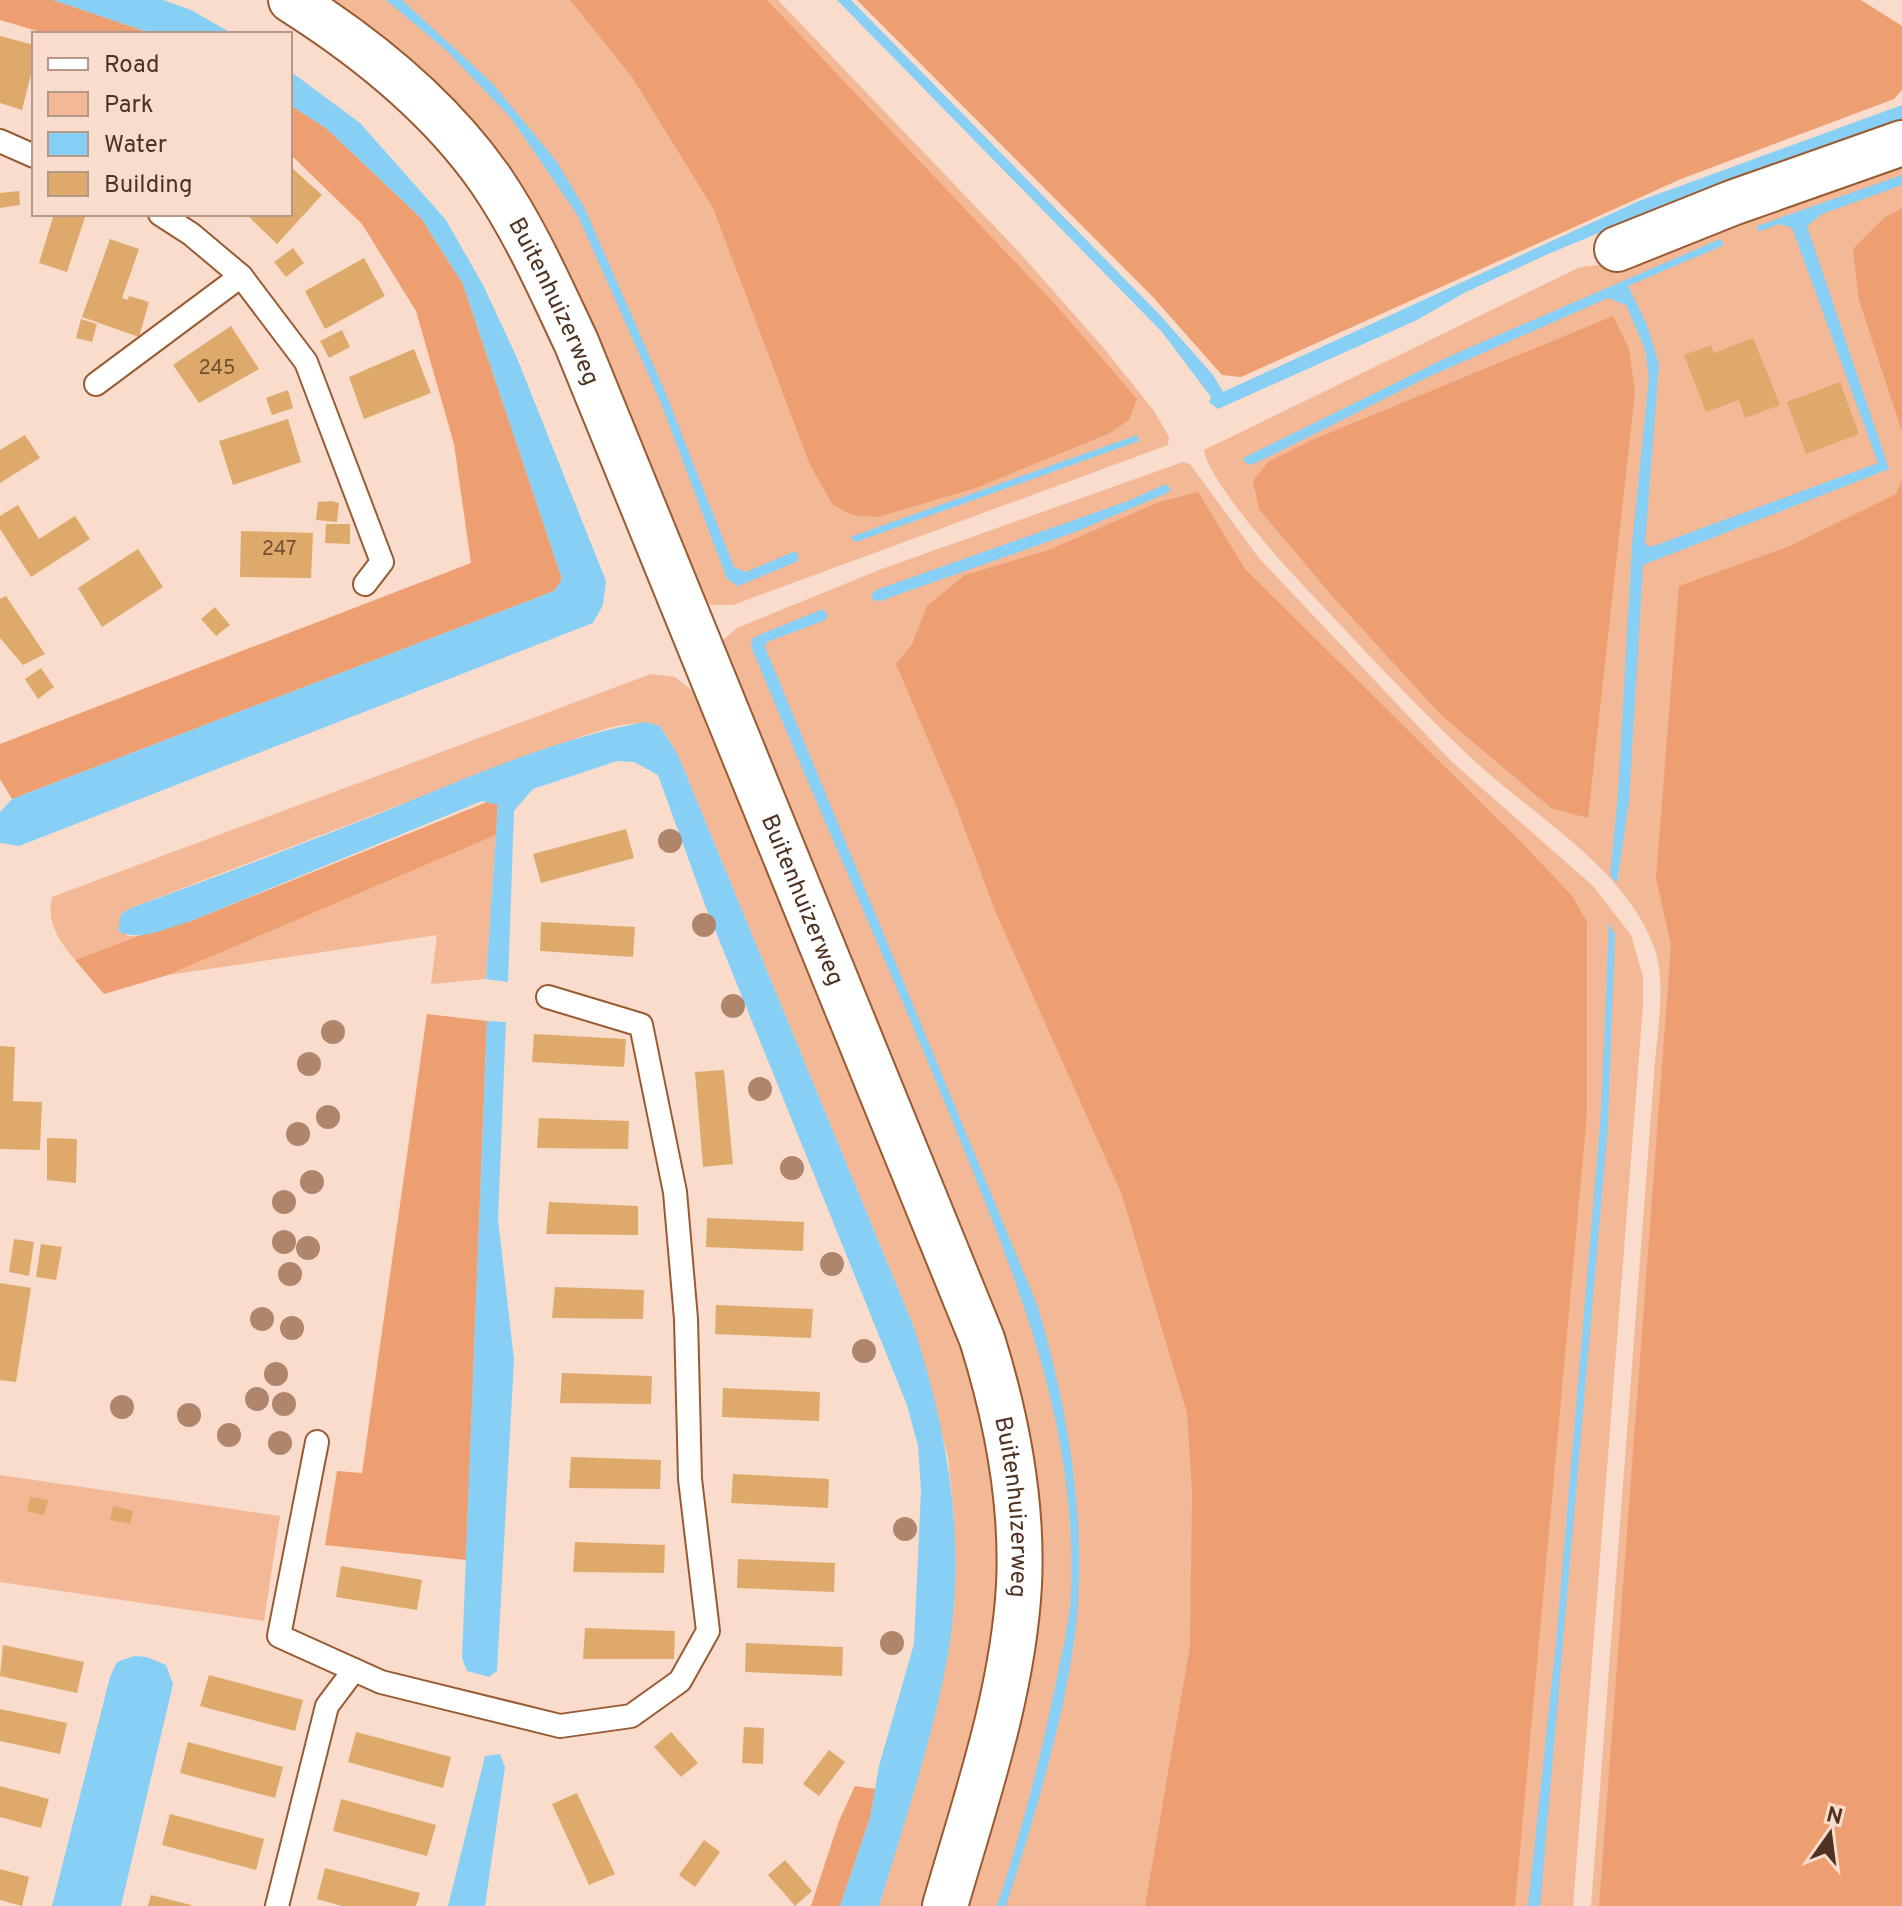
<svg xmlns="http://www.w3.org/2000/svg" width="1902" height="1906" font-family="Overpass,sans-serif">
	<rect width="100%" height="100%" fill="#fadccc"/>
	<g fill="#f3b895">
		<path d="M327,0H778L1018,251L1102,346L1154,411L1169,437L1168,445L733,605H711L703,598L589,325Z"/>
		<path d="M1902,153V1906H1591L1654,1076C1656,1037 1667,987 1655,950C1627,867 1528,813 1468,755C1405,695 1346,631 1287,568C1266,544 1209,479 1204,450L1580,267L1598,265Z"/>
		<path d="M1183,462L1190,464L1258,557L1451,761L1593,886L1631,935L1643,977V1005L1573,1906H963L1038,1526L722,641L737,628L879,570Z"/>
		<path d="M651,674L675,677L699,696L878,1130L976,1383L997,1486L1000,1589L988,1679L925,1906H879L918,1774L948,1653L954,1519L948,1457L913,1325L678,755L660,726C626,716 585,737 551,747L131,908L121,914L127,936H138L75,960C59,941 46,922 52,897Z"/>
		<path d="M496,835L486,979L431,984L437,935L168,975Z"/>
		<path d="M0,1475L280,1516L264,1621L0,1582Z"/>
	</g>
	<g fill="#ed9f71">
		<path d="M0,0H53L154,34H47L0,20Z"/>
		<path d="M570,0H767L1054,303L1137,399L1129,420L1110,433L976,488L878,517L852,515L833,505L810,465L713,208L632,77Z"/>
		<path d="M857,0H1861L1902,26V90L1894,99L1681,179L1241,377L1222,375L1152,296Z"/>
		<path d="M290,105L326,128L421,218L463,284L562,579L554,591L12,799L0,779V744L471,563L454,444L416,311L362,224L290,154Z"/>
		<path d="M1902,208V432L1859,300L1853,249L1884,218Z"/>
		<path d="M1613,316L1629,349L1635,392L1588,818L1551,808L1441,715L1333,597L1259,509L1253,481L1268,462L1312,440Z"/>
		<path d="M1902,479V1906H1599L1671,945L1656,878L1679,586L1790,546L1896,494Z"/>
		<path d="M1198,492L1245,569L1522,843L1572,896L1587,922V1114L1515,1906H1145L1190,1646L1192,1492L1187,1413L1122,1195L996,913L955,803L896,664L912,644L927,606L965,575L1049,550L1159,502Z"/>
		<path d="M492,800L498,804L496,835L168,975L104,994L75,960L138,936L191,921Z"/>
		<path d="M427,1014L487,1021L466,1560L325,1545L337,1471L362,1473Z"/>
		<path d="M855,1786L876,1789L870,1818L840,1906H811L839,1821Z"/>
	</g>
	<g fill="#87cff4">
		<path d="M53,0H163L191,10L233,34H154Z"/>
		<path d="M386,0H402L493,84L557,162L584,207L664,389L734,567L746,572L793,552L798,553V561L738,586L727,579L661,403L578,216L511,118L447,51Z"/>
		<path d="M837,0H851L1160,315L1213,375L1223,392L1639,201L1902,105V120L1658,208L1546,255L1464,293L1417,320L1218,409L1209,402L1211,397L1162,332Z"/>
		<path d="M290,71L360,123L446,220L484,287L517,358L606,581L603,605L593,623L19,846L0,843V812L12,799L554,591L562,579L463,284L421,218L326,128L290,105Z"/>
		<path d="M1902,175V185L1822,214L1807,226L1889,469L1643,565L1629,802L1617,883L1610,876L1618,795L1632,545L1649,377L1645,349L1626,305L1608,298L1426,378L1266,458L1251,465L1243,461L1245,457L1450,356L1720,239L1724,245L1628,286L1647,325L1659,364L1645,544L1651,547L1878,463L1792,228L1779,224L1758,232L1757,226Z"/>
		<path d="M1137,435L1139,441L856,542L850,537Z"/>
		<path d="M1166,484L1171,490L1167,493L1075,532L880,601L873,600L871,595L876,590L1128,501Z"/>
		<path d="M823,609L828,616L823,621L767,642L765,647L1038,1307C1066,1403 1084,1503 1078,1603C1072,1696 1035,1816 1006,1906H997C1021,1834 1040,1761 1055,1687C1061,1656 1069,1626 1071,1595C1078,1421 1015,1276 952,1120C887,961 816,805 751,646L752,639L759,635Z"/>
		<path d="M645,722L660,726L678,755L913,1325C948,1431 967,1542 948,1654C933,1739 904,1823 879,1906H840L870,1818L879,1766L914,1644L921,1490L918,1446L907,1405L705,905L658,775L634,762L617,761L533,789L514,811L508,982L486,979L498,805L482,801L191,921C169,927 139,943 118,931L121,914L131,908C215,877 298,846 381,813C467,778 553,739 645,722Z"/>
		<path d="M1609,923L1615,934L1608,1125L1540,1906H1528L1556,1643L1601,1113Z"/>
		<path d="M487,1021L506,1022L498,1219L514,1360L497,1671L489,1677L467,1671L462,1658Z"/>
		<path d="M134,1656L147,1657L166,1665L173,1684L121,1906H52L110,1677L117,1662Z"/>
		<path d="M500,1754L505,1767L485,1906H448L485,1756Z"/>
	</g>
	<g fill="#ddaa6b">
		<path d="M0,36L34,45V63L22,110L0,103Z"/>
		<path d="M291,167L322,195L277,244L246,214H290Z"/>
		<path d="M19,191L20,205L0,208V193Z"/>
		<path d="M54,214H86L67,272L39,263Z"/>
		<path d="M110,239L139,249L122,298L128,300L129,296L149,302L139,337L82,317Z"/>
		<path d="M293,248L304,263L286,277L274,262Z"/>
		<path d="M364,258L385,296L325,329L305,291Z"/>
		<path d="M81,319L97,324L92,342L76,338Z"/>
		<path d="M231,326L259,369L199,403L173,365Z"/>
		<path d="M342,330L350,347L329,358L320,341Z"/>
		<path d="M1753,338L1780,405L1745,418L1739,400L1706,412L1684,355L1711,345L1714,353Z"/>
		<path d="M414,349L431,393L364,419L349,377Z"/>
		<path d="M1840,382L1859,434L1806,454L1787,402Z"/>
		<path d="M288,390L293,408L272,415L266,398Z"/>
		<path d="M288,419L301,462L233,485L219,441Z"/>
		<path d="M25,435L40,458L0,483V450Z"/>
		<path d="M332,501L339,503L337,522L316,520L318,502Z"/>
		<path d="M18,505L39,539L75,516L90,539L31,577L0,529V516Z"/>
		<path d="M326,524H350V544L325,543Z"/>
		<path d="M241,531L313,533L311,578L240,577Z"/>
		<path d="M138,549L163,587L102,627L78,588Z"/>
		<path d="M6,596L45,654L23,665L0,638V599Z"/>
		<path d="M215,607L230,625L216,636L201,619Z"/>
		<path d="M41,668L54,687L38,699L25,679Z"/>
		<path d="M626,829L634,858L541,883L533,854Z"/>
		<path d="M541,922L635,927L633,957L540,951Z"/>
		<path d="M534,1034L626,1039L624,1067L532,1062Z"/>
		<path d="M0,1046L15,1047L13,1101L42,1102L40,1150L0,1149Z"/>
		<path d="M724,1070L733,1164L703,1167L695,1072Z"/>
		<path d="M539,1118L629,1121L628,1149L537,1148Z"/>
		<path d="M47,1138L77,1139L76,1183L47,1180Z"/>
		<path d="M549,1202L638,1206V1235L546,1234Z"/>
		<path d="M707,1218L804,1222L803,1251L706,1247Z"/>
		<path d="M14,1239L34,1242L29,1276L9,1272Z"/>
		<path d="M41,1244L62,1247L56,1280L36,1277Z"/>
		<path d="M0,1283L31,1288L16,1382L0,1380Z"/>
		<path d="M555,1287L644,1290L643,1319L552,1318Z"/>
		<path d="M716,1305L813,1309L811,1338L715,1334Z"/>
		<path d="M562,1373L652,1376L651,1404L560,1403Z"/>
		<path d="M723,1388L820,1392L819,1421L722,1417Z"/>
		<path d="M571,1457L661,1460L660,1489L569,1488Z"/>
		<path d="M733,1474L829,1479L828,1508L731,1503Z"/>
		<path d="M30,1497L48,1500L44,1515L27,1511Z"/>
		<path d="M113,1506L133,1511L130,1524L110,1520Z"/>
		<path d="M575,1542L665,1545L664,1573L573,1572Z"/>
		<path d="M738,1559L835,1563L834,1592L737,1588Z"/>
		<path d="M341,1566L422,1580L417,1610L336,1597Z"/>
		<path d="M585,1628L675,1631L674,1659H583Z"/>
		<path d="M746,1643L843,1647L842,1676L745,1672Z"/>
		<path d="M3,1645L84,1662L77,1693L0,1676Z"/>
		<path d="M209,1675L303,1700L295,1731L200,1706Z"/>
		<path d="M0,1709L67,1723L60,1754L0,1741Z"/>
		<path d="M744,1727L764,1728L763,1764L742,1763Z"/>
		<path d="M356,1732L451,1757L443,1788L348,1762Z"/>
		<path d="M671,1732L698,1763L681,1777L654,1747Z"/>
		<path d="M188,1742L283,1767L275,1798L180,1773Z"/>
		<path d="M829,1750L845,1762L819,1796L803,1784Z"/>
		<path d="M0,1786L49,1799L41,1828L0,1817Z"/>
		<path d="M577,1793L615,1874L589,1885L552,1804Z"/>
		<path d="M341,1799L436,1825L427,1856L333,1831Z"/>
		<path d="M170,1814L264,1839L256,1870L162,1845Z"/>
		<path d="M704,1840L720,1852L695,1887L679,1875Z"/>
		<path d="M785,1860L812,1891L795,1906L768,1875Z"/>
		<path d="M325,1868L420,1893L416,1906H342L317,1899Z"/>
		<path d="M0,1869L29,1877L22,1906L0,1900Z"/>
		<path d="M151,1895L191,1905V1906H148Z"/>
	</g>
	<g fill="none" stroke-linecap="round" stroke-linejoin="round">
		<g stroke="#995a31" stroke-width="26">
			<g id="lane">
				<path d="M0,141L34,156"/>
				<path d="M160,214L191,234L241,276L306,362L382,562L365,584"/>
				<path d="M96,384L241,276"/>
				<path d="M317,1442L279,1636L381,1682L560,1726L631,1716L680,1681L708,1631L690,1479L686,1319L675,1192L641,1025L548,997"/>
				<path d="M277,1906L327,1706L354,1670"/>
			</g>
		</g>
		<g stroke="#995a31" stroke-width="48">
			<path id="street" d="M1617,249L1732,203L1902,143"/>
		</g>
		<g stroke="#995a31" stroke-width="48">
			<g id="secondary">
				<path id="s1" d="M291,0C367,48 438,105 490,179C525,230 550,287 576,342L982,1339C1007,1419 1023,1502 1019,1585C1013,1694 975,1802 945,1906"/>
			</g>
		</g>
		<use href="#lane" stroke="#fff" stroke-width="22"/>
		<use href="#street" stroke="#fff" stroke-width="44"/>
		<use href="#secondary" stroke="#fff" stroke-width="44"/>
	</g>
	<g fill="#af866c">
		<circle cx="670" cy="841" r="12"/>
		<circle cx="704" cy="925" r="12"/>
		<circle cx="733" cy="1006" r="12"/>
		<circle cx="333" cy="1032" r="12"/>
		<circle cx="309" cy="1064" r="12"/>
		<circle cx="760" cy="1089" r="12"/>
		<circle cx="328" cy="1117" r="12"/>
		<circle cx="298" cy="1134" r="12"/>
		<circle cx="792" cy="1168" r="12"/>
		<circle cx="312" cy="1182" r="12"/>
		<circle cx="284" cy="1202" r="12"/>
		<circle cx="284" cy="1242" r="12"/>
		<circle cx="308" cy="1248" r="12"/>
		<circle cx="832" cy="1264" r="12"/>
		<circle cx="290" cy="1274" r="12"/>
		<circle cx="262" cy="1319" r="12"/>
		<circle cx="292" cy="1328" r="12"/>
		<circle cx="864" cy="1351" r="12"/>
		<circle cx="276" cy="1374" r="12"/>
		<circle cx="257" cy="1399" r="12"/>
		<circle cx="284" cy="1404" r="12"/>
		<circle cx="122" cy="1407" r="12"/>
		<circle cx="189" cy="1415" r="12"/>
		<circle cx="229" cy="1435" r="12"/>
		<circle cx="280" cy="1443" r="12"/>
		<circle cx="905" cy="1529" r="12"/>
		<circle cx="892" cy="1643" r="12"/>
	</g>
	<g text-anchor="middle" stroke-width="6" stroke-linejoin="round" paint-order="stroke">
		<g font-size="20" fill="#725034">
			<text x="217" y="374">245</text>
			<text x="279" y="555">247</text>
		</g>
		<g font-size="24" fill="#4f3221" stroke="#fadccc">
			<text dy="8" stroke="none"><textPath href="#s1" startOffset="408">Buitenhuizerweg</textPath></text>
			<text dy="8" stroke="none"><textPath href="#s1" startOffset="1056">Buitenhuizerweg</textPath></text>
			<text dy="8" stroke="none"><textPath href="#s1" startOffset="1702">Buitenhuizerweg</textPath></text>
		</g>
	</g>
	<rect x="32" y="32" width="260" height="184" fill="#fadccc" stroke="#b69888" stroke-width="2"/>
	<rect x="48" y="58" width="40" height="12" fill="#ffffff" stroke="#b69888" stroke-width="2"/>
	<text x="104" y="72" font-size="24" fill="#4f3221">Road</text>
	<rect x="48" y="92" width="40" height="24" fill="#f3b895" stroke="#b69888" stroke-width="2"/>
	<text x="104" y="112" font-size="24" fill="#4f3221">Park</text>
	<rect x="48" y="132" width="40" height="24" fill="#87cff4" stroke="#b69888" stroke-width="2"/>
	<text x="104" y="152" font-size="24" fill="#4f3221">Water</text>
	<rect x="48" y="172" width="40" height="24" fill="#ddaa6b" stroke="#b69888" stroke-width="2"/>
	<text x="104" y="192" font-size="24" fill="#4f3221">Building</text>
	<g transform="translate(1830 1834) rotate(14)" stroke="#fadccc" stroke-width="6" paint-order="stroke">
	<path d="M0-6L14 30L0 20L-14 30Z" fill="#4f3221"/>
	<text y="-12" font-size="22" font-weight="bold" text-anchor="middle" fill="#4f3221">N</text>
	</g>
</svg>
